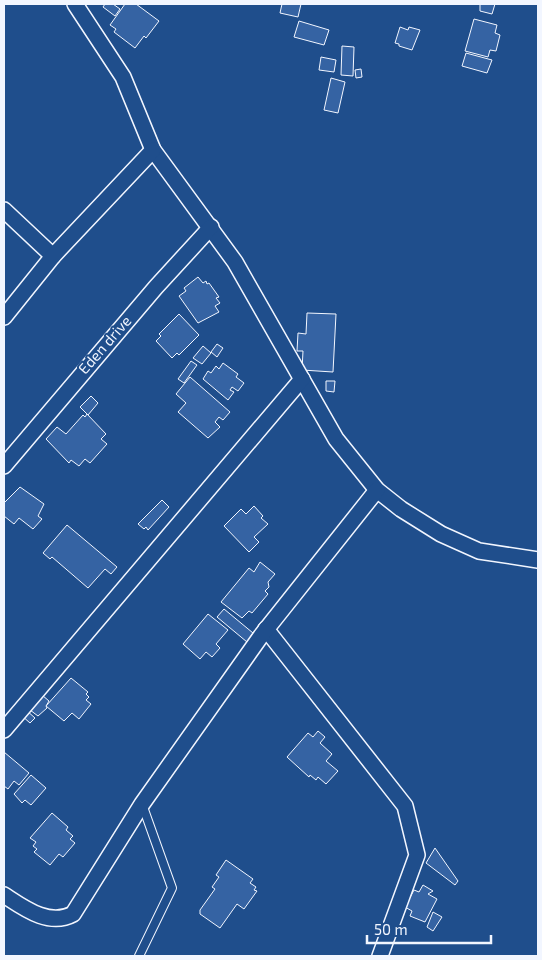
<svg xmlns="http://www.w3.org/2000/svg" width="542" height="960" font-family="'Exo 2',sans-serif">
	<rect width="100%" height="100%" fill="#1f4e8c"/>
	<g fill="#3563a3" stroke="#f2f6ff">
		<path d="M105,4H113L120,9L115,16L103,7Z"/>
		<path d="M125,4H136L159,21L146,38L144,36L135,48L114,32L116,29L110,25Z"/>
		<path d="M282,4H301L298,17L280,13Z"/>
		<path d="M480,4H495L492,14L480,11Z"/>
		<path d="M474,19L497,25L495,33L500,35L496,51L490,50L488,57L465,51Z"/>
		<path d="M299,21L329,30L324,45L294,37Z"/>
		<path d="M400,27L408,30L409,27L420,30L412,50L399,46V44L395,43Z"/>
		<path d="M342,46L354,47L353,76L341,75Z"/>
		<path d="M466,53L492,60L487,73L462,66Z"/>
		<path d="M321,57L336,60L334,72L319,70Z"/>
		<path d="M361,69L362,77L356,78L355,70Z"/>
		<path d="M331,78L345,82L338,113L324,110Z"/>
		<path d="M198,277L203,283L206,281L207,284L209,283L219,297L216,298L220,303L215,306L219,312L198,323L179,296L186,291L184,288Z"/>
		<path d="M307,313L336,314L333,372L302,370L303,351H297L298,333L306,334Z"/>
		<path d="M179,314L199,335L179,355L177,353L172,358L156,341L161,336L159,334Z"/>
		<path d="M217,344L223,348L217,357L211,352Z"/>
		<path d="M203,346L211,353L202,364L193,358Z"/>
		<path d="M191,361L197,365L184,383L178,379Z"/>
		<path d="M223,363L238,374L236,377L244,383L238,391L232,387L230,390L234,392L228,400L203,379L208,371L211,373L216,366L219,369Z"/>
		<path d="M190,377L230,412L223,420L219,417L215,422L220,427L208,438L178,412L186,403L176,394Z"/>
		<path d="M326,381H335L334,392L326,391Z"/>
		<path d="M91,396L98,403L88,415L80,407Z"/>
		<path d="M87,414L106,434L101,439L107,444L90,463L85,459L79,466L71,460L69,463L46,439L57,427L66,434L83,415L85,417Z"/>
		<path d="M20,487L44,504L38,516L42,519L33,529L19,518L14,524L4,516V503Z"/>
		<path d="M162,500L169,507L148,530L146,527L144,529L138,524Z"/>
		<path d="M254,506L263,516L261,518L268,524L254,537L259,542L249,552L224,526L241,509L246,514Z"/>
		<path d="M67,525L117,567L111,574L105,569L88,588L52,557L50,559L43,553Z"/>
		<path d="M260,562L275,574L268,582L269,587L265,591L268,594L252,613L249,611L242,618L221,602L249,568L254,572Z"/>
		<path d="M224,609L253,633L247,642L217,617Z"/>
		<path d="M208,614L228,630L216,644L220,648L212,657L206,652L200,659L183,644Z"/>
		<path d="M71,678L88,692L86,694L89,697L86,700L91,704L79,719L72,713L64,721L46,706Z"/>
		<path d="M42,695L49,701L46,706L47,708L38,716L26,707Z"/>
		<path d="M26,710L35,718L30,723L21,715Z"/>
		<path d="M318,731L325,737L320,743L332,754L326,761L338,771L326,784L318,777L316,780L310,775L309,777L287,757L308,733L313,737Z"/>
		<path d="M4,752L29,773L19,785L14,781L8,789L4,786Z"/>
		<path d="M31,775L46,788L31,805L25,800L22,803L14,794Z"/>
		<path d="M52,813L68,827L66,830L73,836L70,839L75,843L63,857L59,854L50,865L34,852L37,849L33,846L36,842L30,838Z"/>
		<path d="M435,848L458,881L455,885L426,863Z"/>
		<path d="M226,860L253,879L250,883L256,887L254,890L257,891L244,909L237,904L220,928L200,914V910L215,889L212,887L219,877L216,875Z"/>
		<path d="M423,885L433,891L428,894L437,899L425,922L410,916L412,911L405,907L414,890L419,892Z"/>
		<path d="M433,912L442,917L433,931L427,927Z"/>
	</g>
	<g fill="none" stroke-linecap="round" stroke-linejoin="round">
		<g stroke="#f2f6ff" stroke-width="10">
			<path id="service" d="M139,956L172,888L142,804"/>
		</g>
		<g stroke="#f2f6ff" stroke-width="18">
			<g id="minor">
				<path d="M75,4L123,77L153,150L235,262L336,439L377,490L401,509L441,534L479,551L538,560"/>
				<path d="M4,210L53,256"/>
				<path d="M4,317L53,256L153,150"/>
				<path d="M4,466L156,287L211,227"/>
				<path d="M266,629L405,806L417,855L380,956"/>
				<path d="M4,730L302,379"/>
				<path d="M4,895C24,908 49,927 73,914L142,804L261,636L377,490"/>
			</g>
		</g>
		<use href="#service" stroke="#1f4e8c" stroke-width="8"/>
		<use href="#minor" stroke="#1f4e8c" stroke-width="15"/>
	</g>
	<g text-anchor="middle" stroke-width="4" stroke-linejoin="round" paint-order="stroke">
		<g font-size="15" fill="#f2f6ff" stroke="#1f4e8c">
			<text transform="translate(105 345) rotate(-49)" y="5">Eden drive</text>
		</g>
	</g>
	<rect width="542" height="960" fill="none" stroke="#f2f6ff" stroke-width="10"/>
	<path d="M367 935v8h124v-8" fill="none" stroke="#f2f6ff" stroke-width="2.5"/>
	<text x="374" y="935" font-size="15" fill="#f2f6ff" stroke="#1f4e8c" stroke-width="4" paint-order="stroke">50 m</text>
</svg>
